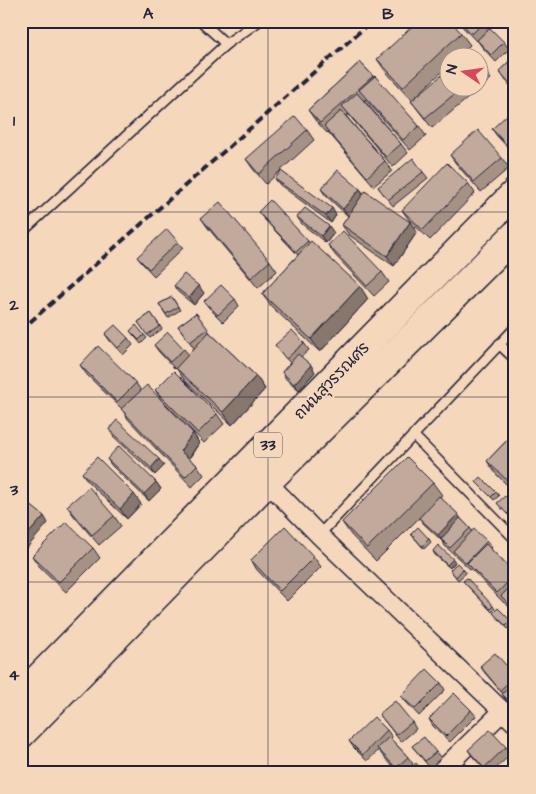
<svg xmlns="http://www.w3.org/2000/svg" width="536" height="794" font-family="'Architects Daughter','Playpen Sans Thai',sans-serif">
	<rect width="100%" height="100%" fill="#f5d7bb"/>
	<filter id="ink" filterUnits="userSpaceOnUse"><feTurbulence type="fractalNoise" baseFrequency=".02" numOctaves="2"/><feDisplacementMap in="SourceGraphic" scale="10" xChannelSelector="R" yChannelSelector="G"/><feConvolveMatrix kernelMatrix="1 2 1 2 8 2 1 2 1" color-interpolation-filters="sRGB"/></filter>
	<g filter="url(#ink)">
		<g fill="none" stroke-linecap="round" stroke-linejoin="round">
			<g stroke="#22223b" stroke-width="12">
				<g id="service">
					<path d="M201,21L226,44L259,21"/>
					<path d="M21,233L226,44"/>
					<path d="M499,344L515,359"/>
					<path d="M413,435L515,539"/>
					<path d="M319,535L515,328"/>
				</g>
			</g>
			<g stroke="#22223b" stroke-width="21">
				<g id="minor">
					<path d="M267,482L319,535L515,723"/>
					<path d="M439,773L503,711"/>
				</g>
			</g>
			<g stroke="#22223b" stroke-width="31">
				<g id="primary">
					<path d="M21,696L515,193"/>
					<path d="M21,734L267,482L515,235"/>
				</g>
			</g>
			<use href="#service" stroke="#f5d7bb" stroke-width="9"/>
			<use href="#minor" stroke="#f5d7bb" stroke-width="18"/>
			<use href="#primary" stroke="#f5d7bb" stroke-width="28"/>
			<path stroke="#22223b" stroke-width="4" stroke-dasharray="8 4" stroke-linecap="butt" d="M21,330L372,21"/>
		</g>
		<g fill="#a69285" stroke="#22223b">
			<path d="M457,21H490L493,25L476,41Z"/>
			<path d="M461,33L470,45L457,58H448V66L412,100L386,72L377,59Z"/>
			<path d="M477,40L504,42L509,49L496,62L482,47Z"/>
			<path d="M515,56V91L506,81L499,71Z"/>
			<path d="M360,62L419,126L426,136L410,150L365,99L364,100L401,144L408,153L393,167L348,114L346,116L385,161L392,171L374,186L328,132L327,133L315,120L308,110Z"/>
			<path d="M478,62L491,79L432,128L411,101L448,88H478Z"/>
			<path d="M515,117V155L497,136L492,129Z"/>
			<path d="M307,130L314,140L266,184L253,169L246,159Z"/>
			<path d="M450,155L502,158L509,168L481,192L457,165Z"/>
			<path d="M423,172L428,178L393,206L378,187Z"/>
			<path d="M275,179L336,215L331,223L280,185Z"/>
			<path d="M468,183L475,193L430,240L409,220L402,210Z"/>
			<path d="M321,189H360L364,194L417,232L394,266L349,235L342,225L352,211L348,216L326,196Z"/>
			<path d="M258,212L308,241L368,299L320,352L271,306L262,294L298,255L263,218Z"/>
			<path d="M297,217L334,233L326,243L302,224Z"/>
			<path d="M201,218L270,261L277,271L258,288L208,228Z"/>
			<path d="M178,242L183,248L154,276L142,263L137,257Z"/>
			<path d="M328,245L382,272L389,282L374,296L335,255Z"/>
			<path d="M174,286L204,293L194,305L178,292Z"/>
			<path d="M172,297L180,310L168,318L159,304Z"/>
			<path d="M235,299L239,306L223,322L209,308L204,301Z"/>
			<path d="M151,313L162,329L150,338L138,322Z"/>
			<path d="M196,313L211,334L256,376L265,389L232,425L185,381L176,368L175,369L159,352L154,345L184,349L189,355L194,348L178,326Z"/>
			<path d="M130,331L144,335L147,338L141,344Z"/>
			<path d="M105,334L128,338L133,345L123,355L110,341Z"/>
			<path d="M304,343L309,350L301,357L315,372L299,390L286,379L282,372L290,363L275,345Z"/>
			<path d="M80,365L136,383L141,391L193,433L199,443L189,459L197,465L204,475L192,487L128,419L122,409L87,375Z"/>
			<path d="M155,390L217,414L224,424L204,443L162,400Z"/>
			<path d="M109,429L164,466L155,475L113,436Z"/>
			<path d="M515,432V493L496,474L487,461Z"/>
			<path d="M107,459L156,482L161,489L149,501L112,466Z"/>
			<path d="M82,473L141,504L127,519L89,483Z"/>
			<path d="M476,482L496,492L499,496L494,500Z"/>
			<path d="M433,483L442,495L440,497L470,528L472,531L487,541L492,548L491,549L515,574V613L508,606L505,602L504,603L471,569V570L445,546L443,542L424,524L419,518L376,561L351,535L342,522Z"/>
			<path d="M497,503L515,506V513L510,517Z"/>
			<path d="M67,506L114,516L121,526L99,545L74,516Z"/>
			<path d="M411,534L429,539L431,542L424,549Z"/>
			<path d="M93,548L100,558L66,592L39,566L32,556Z"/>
			<path d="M433,551L455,562L450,568L435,555Z"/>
			<path d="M314,557L321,567L287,601L257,570L251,560Z"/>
			<path d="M463,569L466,573L458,580L450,570Z"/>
			<path d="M463,581L493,606L495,609L492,612Z"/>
			<path d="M493,613L511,621L513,625L508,629Z"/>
			<path d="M480,666L515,675V710L509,704L502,694H503L485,673Z"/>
			<path d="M441,683L445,690L419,716L406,702L401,696Z"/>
			<path d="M471,710L476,716L450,742L433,726L429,719Z"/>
			<path d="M379,714L412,722L416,729L401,742Z"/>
			<path d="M387,730L392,737L391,739L408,757L413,764L403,773H399L382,755L379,750L367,761L354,748L349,741Z"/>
			<path d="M412,746L436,752L441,758L430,768Z"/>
			<path d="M506,747L511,754L491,773H488L473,757L468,750Z"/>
		</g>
		<g fill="#87776c" stroke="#22223b">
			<path d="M360,189L365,196L348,216L343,209Z"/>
			<path d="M332,208L336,215L331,223L326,216Z"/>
			<path d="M410,222L417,232L394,266L387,256Z"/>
			<path d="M329,226L334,233L326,243L321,236Z"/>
			<path d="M199,286L204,293L194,305L189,298Z"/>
			<path d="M360,286L368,299L320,352L311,339Z"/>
			<path d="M311,365L315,372L299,390L294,384Z"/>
			<path d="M256,376L265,389L232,425L223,412Z"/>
			<path d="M193,433L199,443L187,461L180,451Z"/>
			<path d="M159,459L164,466L155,475L151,468Z"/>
			<path d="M156,482L161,489L149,501L144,494Z"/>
			<path d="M134,494L141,504L127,519L120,509Z"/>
			<path d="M458,514L462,521L441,539L443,542L438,535Z"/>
			<path d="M44,516L48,523L26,549L21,542Z"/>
			<path d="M453,559L455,562L450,568L447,565Z"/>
		</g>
		<g fill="#c1aa9b" stroke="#22223b">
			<path d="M418,21H451L461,33L403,87L377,59Z"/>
			<path d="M459,21H485L472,34Z"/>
			<path d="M490,28L504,42L491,55L477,40Z"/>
			<path d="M470,52L475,58H463Z"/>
			<path d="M515,56V89L499,71Z"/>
			<path d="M360,62L373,76L320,123L308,110Z"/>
			<path d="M478,62L484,69L478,74Z"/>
			<path d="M448,70V88H462L425,118L411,101Z"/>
			<path d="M375,76L419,126L403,140L359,90Z"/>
			<path d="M357,93L401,144L386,157L342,106Z"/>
			<path d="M341,111L385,161L367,177L324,126Z"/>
			<path d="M510,112L515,117L514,153L492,129Z"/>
			<path d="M295,116L307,130L259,174L246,159Z"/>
			<path d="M478,130L502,158L474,182L450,155Z"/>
			<path d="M413,158L423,172L388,200L378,187Z"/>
			<path d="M447,163L468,183L423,230L402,210Z"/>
			<path d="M338,170L360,189L343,209L321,189Z"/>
			<path d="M281,171L332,208L326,216L275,179Z"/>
			<path d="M365,191L410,222L387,256L342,225Z"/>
			<path d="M270,200L308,241L296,252L258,212Z"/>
			<path d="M220,202L270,261L251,278L201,218Z"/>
			<path d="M305,208L329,226L321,236L297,217Z"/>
			<path d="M167,229L178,242L149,269L137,257Z"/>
			<path d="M343,231L382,272L367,286L328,245Z"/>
			<path d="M311,241L360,286L311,339L262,294Z"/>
			<path d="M184,274L199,286L189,298L174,286Z"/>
			<path d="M221,285L235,299L218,315L204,301Z"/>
			<path d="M172,297L178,307L166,314L159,304Z"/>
			<path d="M151,313L160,326L147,335L138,322Z"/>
			<path d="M196,313L208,329L190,342L178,326Z"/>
			<path d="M115,325L128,338L118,348L105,334Z"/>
			<path d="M136,325L144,335L139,340L130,331Z"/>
			<path d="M292,330L304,343L286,359L275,345Z"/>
			<path d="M168,332L184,349L170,362L154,345Z"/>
			<path d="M209,332L256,376L223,412L176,368Z"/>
			<path d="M98,346L136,383L117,402L80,365Z"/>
			<path d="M298,354L311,365L294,384L282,372Z"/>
			<path d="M174,371L217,414L198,433L155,390Z"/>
			<path d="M147,385L193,433L180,451L197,465L185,477L121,409Z"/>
			<path d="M117,420L159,459L151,468L109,429Z"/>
			<path d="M515,432V488L487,461Z"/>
			<path d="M119,446L156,482L144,494L107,459Z"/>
			<path d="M97,457L134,494L120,509L82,473Z"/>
			<path d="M407,457L433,483L367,548L342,522Z"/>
			<path d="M481,477L496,492L491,497L476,482Z"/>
			<path d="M89,487L114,516L92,535L67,506Z"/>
			<path d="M439,496L458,514L438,535L419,518Z"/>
			<path d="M505,496L515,506L507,514L497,503Z"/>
			<path d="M29,504L44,516L21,542V513Z"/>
			<path d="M460,518L470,528L450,548L441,539Z"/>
			<path d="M66,522L93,548L59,582L32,556Z"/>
			<path d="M285,526L314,557L280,591L251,560Z"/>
			<path d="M418,527L429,539L422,546L411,534Z"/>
			<path d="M474,529L487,541L466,563L453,551Z"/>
			<path d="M486,544L515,574V575L497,593L467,563Z"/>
			<path d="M438,545L453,559L447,565L433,551Z"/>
			<path d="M457,563L463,569L456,577L450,570Z"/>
			<path d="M467,578L493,606L490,609L463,581Z"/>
			<path d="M515,582V610L501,596Z"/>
			<path d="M498,608L511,621L506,626L493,613Z"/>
			<path d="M515,626V636L510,632Z"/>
			<path d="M495,653L515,675V677L500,690L480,666Z"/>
			<path d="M427,669L441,683L415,709L401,696Z"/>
			<path d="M515,682V707L502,694Z"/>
			<path d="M454,693L471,710L446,736L429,719Z"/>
			<path d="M395,701L412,722L396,735L379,714Z"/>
			<path d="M374,717L387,730L363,755L349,741Z"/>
			<path d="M490,730L506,747L484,768L468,750Z"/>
			<path d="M389,737L408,757L396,768L377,748Z"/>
			<path d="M424,737L436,752L425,761L412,746Z"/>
			<path d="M416,763L424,772L423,773H406Z"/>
			<path d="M464,763L474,773H455Z"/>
		</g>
	</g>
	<path fill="none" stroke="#22223b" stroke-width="1" stroke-opacity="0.55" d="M268,21V773M21,212H515M21,397H515M21,582H515"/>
	<g text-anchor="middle" stroke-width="4.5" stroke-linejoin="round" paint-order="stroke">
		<rect fill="#f5d7bb" stroke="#615861" stroke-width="1" x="254" y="432.5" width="28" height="25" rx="4"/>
		<g font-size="15" font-weight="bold" fill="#22223b">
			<text x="268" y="450">33</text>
		</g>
		<g font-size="16" fill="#22223b" stroke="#f5d7bb">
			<text transform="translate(331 380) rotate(-46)" y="6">ถนนสุวรรณศร</text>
		</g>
	</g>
	<rect width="536" height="794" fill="none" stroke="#f5d7bb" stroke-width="55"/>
	<g transform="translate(464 72) rotate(283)"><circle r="24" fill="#f5d7bb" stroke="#a18f88"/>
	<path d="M0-4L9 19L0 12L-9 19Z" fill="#d1495b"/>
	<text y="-8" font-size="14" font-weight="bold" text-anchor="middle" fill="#22223b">N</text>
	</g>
	<rect x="28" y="28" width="480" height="738" fill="none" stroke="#22223b" stroke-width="2"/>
	<g font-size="16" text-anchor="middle" font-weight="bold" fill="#22223b">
		<text x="148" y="19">A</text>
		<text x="388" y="19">B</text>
		<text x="14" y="126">1</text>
		<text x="14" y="310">2</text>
		<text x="14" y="495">3</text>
		<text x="14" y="680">4</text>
	</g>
</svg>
